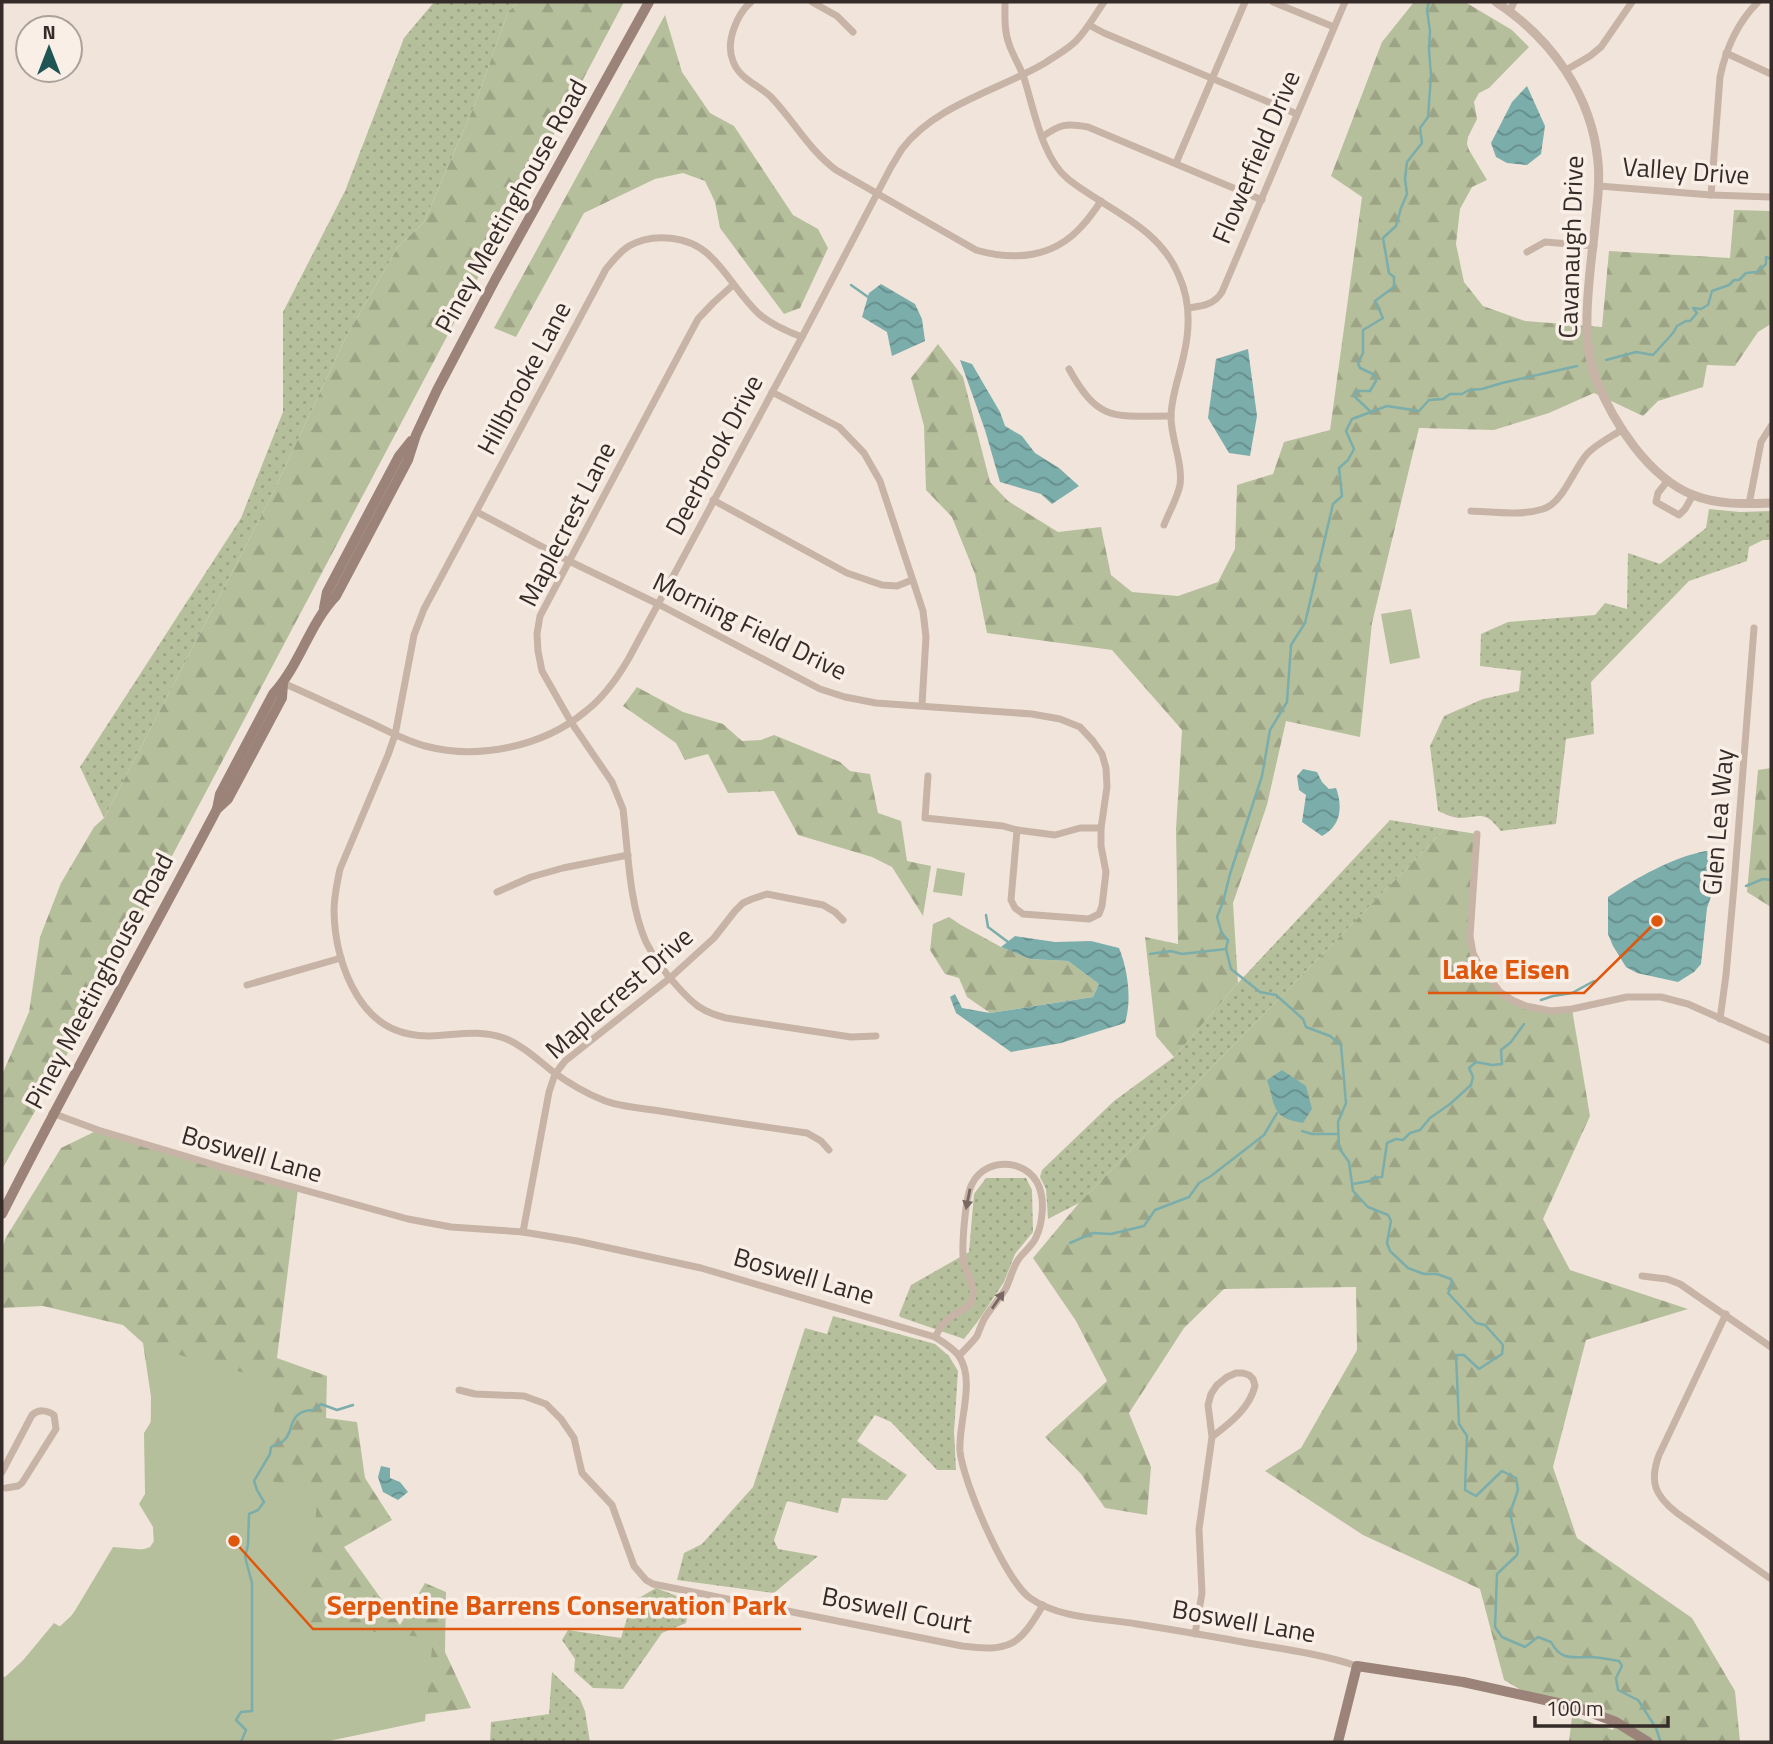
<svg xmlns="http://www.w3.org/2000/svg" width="1773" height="1744" font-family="'Titillium Web',sans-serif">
	<defs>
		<pattern id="grass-dots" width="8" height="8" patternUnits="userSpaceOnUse" patternTransform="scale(1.75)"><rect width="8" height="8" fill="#b6bf9c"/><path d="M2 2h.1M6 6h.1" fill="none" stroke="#9da486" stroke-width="1.8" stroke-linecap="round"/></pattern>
		<pattern id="forest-firs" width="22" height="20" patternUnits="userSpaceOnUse" patternTransform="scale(1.75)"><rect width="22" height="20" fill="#b6bf9c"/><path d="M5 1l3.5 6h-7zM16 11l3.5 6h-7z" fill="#9da486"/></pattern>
		<pattern id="water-waves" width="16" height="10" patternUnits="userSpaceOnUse" patternTransform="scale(1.75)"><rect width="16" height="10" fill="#7badab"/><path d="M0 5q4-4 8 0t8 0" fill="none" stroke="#668d8b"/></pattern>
	</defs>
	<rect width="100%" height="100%" fill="#f1e5db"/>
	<g fill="url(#grass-dots)">
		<path d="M434,2H518L508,12L475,104L424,222L398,247L346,337L270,499L104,818L80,767L241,518L283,412V312L345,191L404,38Z"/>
		<path d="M1709,509L1740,512L1771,511V540H1763L1749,547L1747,561L1689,581L1591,682L1594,734L1566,739L1556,824L1501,831C1483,810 1484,817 1460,818C1453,818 1445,814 1438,811L1430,746L1444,716L1483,699L1519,691L1521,671L1480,666L1481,634L1508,622L1595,615L1605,603L1627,609L1628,553L1660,564L1706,528Z"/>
		<path d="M1390,820L1445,829L1079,1203L1048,1219L1046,1189L1040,1177L1042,1170L1114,1101L1174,1057L1238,983Z"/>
		<path d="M986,1178H1026L1032,1190L1033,1232L1015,1254L1004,1282L978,1321L964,1339L900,1317L899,1315L911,1285L969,1252L974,1194Z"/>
		<path d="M833,1316L935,1344L949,1356L958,1371L954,1432L956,1470H937L891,1422L875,1415L857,1441L907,1475L887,1500L842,1498L838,1513L787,1501L774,1540L778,1549L818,1556L774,1593L677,1580L684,1553L702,1544L753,1487L805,1328L827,1334Z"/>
		<path d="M656,1588L690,1601L686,1623L662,1633L623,1689L593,1688L574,1671L575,1659L562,1640L568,1630L621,1638L632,1602Z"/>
		<path d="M552,1672L580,1699L585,1711L590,1742H490L491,1722L549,1714Z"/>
	</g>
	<g fill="url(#forest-firs)">
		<path d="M518,2H624L63,1062L2,1169V1075L29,1012L40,937L61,883L94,827L104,818L270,499L346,337L398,247L424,222L475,104L508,12Z"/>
		<path d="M1414,2H1465L1512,30L1529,47L1489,88L1479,93L1474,102L1477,119L1468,137L1467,144L1469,150L1487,180L1472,187L1460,209L1456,244L1464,282L1483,306L1525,321L1602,327L1609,251L1730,258L1734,210L1771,211V324L1758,332L1735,366L1707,365L1703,387L1658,401L1643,416L1594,393L1549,413L1494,430L1419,428L1372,623L1360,737L1286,721L1267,805L1233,903L1238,983L1174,1057L1156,1036L1145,937L1178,944L1176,829L1182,730L1112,650L987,633L975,574L952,517L926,490L924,426L911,378L938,344L963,377L990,482L1008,501L1058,532L1101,527L1111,575L1132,592L1178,596L1218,582L1235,549L1237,485L1273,474L1284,442L1330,430L1362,197L1331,176L1382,42Z"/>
		<path d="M665,15L682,72L710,113L734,126L793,215L818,229L828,248L800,308L784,314L720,228L715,202L705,181L683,173L655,179L584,213L516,337L494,328Z"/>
		<path d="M637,687L683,712L723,724L742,741L761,740L774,735L840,762L850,771L870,774L878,813L901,821L907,861L931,866L923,916L892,867L872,857L798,835L774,791L728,793L708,754L685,760L676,743L623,706Z"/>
		<path d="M1771,768V907L1747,892L1758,770Z"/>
		<path d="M1445,829L1477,834L1470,936L1473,953L1499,992L1526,1006L1572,1009L1590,1116L1543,1219L1570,1270L1688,1309L1586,1340L1553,1467L1577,1538L1692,1618L1735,1691L1740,1742H1569L1572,1716L1613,1730L1616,1722L1533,1697L1504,1680L1480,1589L1363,1535L1265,1471L1301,1448L1357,1350L1356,1287L1224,1289L1184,1328L1129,1413L1151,1467L1147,1515L1105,1508L1081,1474L1045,1437L1107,1381L1076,1321L1033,1258L1079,1203Z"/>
		<path d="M949,917L961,925L1001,947L1030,959L1068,961L1099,984L1093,997L990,1013L967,997L959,978L945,974L930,950L933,924Z"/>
		<path d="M98,1130L298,1189L277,1358L327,1376L326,1418L357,1422L365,1478L392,1520L344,1547L400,1625L425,1583L446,1592L445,1652L471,1708L320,1729L2,1742V1676L5,1677L71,1616L116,1557L154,1546L150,1477L151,1397L143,1343L123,1325L43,1306L3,1308L2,1306V1250L5,1239L61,1148Z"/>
	</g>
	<g fill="#b6bf9c">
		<path d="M1411,609L1420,658L1390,664L1381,614Z"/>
		<path d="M937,868L965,873L962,896L933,892Z"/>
		<path d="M144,1345L277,1382L268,1480L318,1493L305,1625L433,1638L425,1721L324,1742H2V1680L5,1682L54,1623L64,1629L113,1547L148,1550L158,1535L139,1504L145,1494L144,1433L155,1415Z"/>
	</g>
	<g fill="url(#water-waves)">
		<path d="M1527,86L1545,126L1541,154L1527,165L1507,163L1496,157L1491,143L1512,102Z"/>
		<path d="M881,284L915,304L922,319L925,341L892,356L887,332L862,317L869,293Z"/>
		<path d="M1248,349L1257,416L1250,456L1229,453L1208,418L1216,359Z"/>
		<path d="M960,360L972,364L1000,412L1005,426L1022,436L1035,453L1059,468L1079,486L1052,504L1041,494L1000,482L985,430Z"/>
		<path d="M1303,769L1317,772L1322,782L1329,789L1336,788C1343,807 1341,826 1322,836L1302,822L1306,795L1299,790L1297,776Z"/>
		<path d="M1706,851L1715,852L1721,860L1719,874L1707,908L1701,964L1694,972L1678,982L1637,973L1626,967L1613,946L1608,934V897C1636,878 1673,857 1706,851Z"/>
		<path d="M1015,936L1055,942L1091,941L1119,948C1128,970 1132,1000 1125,1023L1061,1043L1011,1052L956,1013L950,997L955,994L962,1008L990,1013L1093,997L1099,984L1068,961L1030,959L1001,947Z"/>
		<path d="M1282,1070L1306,1086L1312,1109L1303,1123C1271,1118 1276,1107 1267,1080Z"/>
		<path d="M381,1466L390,1468V1478L400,1482L408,1492L398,1500L383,1492L378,1477Z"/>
	</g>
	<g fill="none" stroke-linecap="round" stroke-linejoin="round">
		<g stroke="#7badab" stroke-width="2.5">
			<path d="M851,285L868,297"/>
			<path d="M1606,360L1636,352L1653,355L1673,333L1677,326L1686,321H1690L1697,313L1693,308L1701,309L1708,305L1712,291L1729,285L1734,280H1739L1746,273L1757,272L1766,264V257L1771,259"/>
			<path d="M1577,366L1502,383L1482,389L1469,390L1462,394H1450L1443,399L1429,400L1419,411L1387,406L1352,419L1346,431L1354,449L1348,460L1339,468L1342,496L1333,504L1305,623L1291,645L1287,702L1270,730L1262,776L1230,874L1223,902L1217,917L1222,934L1228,940L1226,949L1231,969L1260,992L1276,995L1303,1019L1306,1027L1330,1036L1341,1045L1346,1103L1338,1122L1339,1148L1349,1162L1353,1191L1368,1207L1388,1215L1391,1221L1387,1243L1390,1251L1408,1268L1424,1274H1437L1451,1279L1452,1286L1448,1293L1476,1323L1485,1325L1503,1345L1502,1354L1479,1369L1464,1355H1456L1459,1424L1467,1436L1465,1490L1476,1496L1502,1471L1516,1478L1518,1490L1510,1513L1518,1549L1517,1555L1497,1574L1495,1627L1502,1637L1525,1647L1538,1637L1551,1642C1561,1661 1572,1657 1590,1657C1600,1657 1610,1660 1619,1661L1622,1666L1616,1678L1618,1690L1638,1700L1656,1728L1660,1740"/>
			<path d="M1371,412L1355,397L1356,391H1370L1376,381L1375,375L1360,368L1358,363L1363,353V330L1383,318L1375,301L1394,287V277L1389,273L1383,238L1396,226L1401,208L1407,194L1405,179L1407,162L1422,143L1420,128L1428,117L1431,75L1429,50L1430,31L1427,10L1429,2"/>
			<path d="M1746,886L1763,879L1771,880"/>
			<path d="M986,915L988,927L1008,942"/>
			<path d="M1150,954L1171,951L1182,954L1226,949"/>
			<path d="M1541,1000L1553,996L1572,993L1594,981"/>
			<path d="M1302,1131L1312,1134H1338"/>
			<path d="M1353,1184L1370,1181L1373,1178L1382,1177L1387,1143L1396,1139L1403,1140L1410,1133L1420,1130L1430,1118L1450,1104L1471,1085L1473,1077L1469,1068L1476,1062L1492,1065L1502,1064L1501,1050L1511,1042L1524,1024"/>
			<path d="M1070,1243L1093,1233L1111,1234L1144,1226L1155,1210L1189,1197L1199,1183L1211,1176L1264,1135L1277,1113"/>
			<path d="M241,1742L246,1730L236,1720L241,1712L252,1711V1583L245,1557L248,1545L249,1514L258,1510L264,1502L257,1490L254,1481L270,1454L271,1447C274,1445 278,1445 282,1442C296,1433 285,1410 315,1410L321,1404L337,1410L353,1405"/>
		</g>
		<g stroke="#c8b4a7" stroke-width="7">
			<path d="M751,2C737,14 725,42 733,61C739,79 759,85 771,97C794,121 809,150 836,170L976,250C1014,261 1053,258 1081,227C1089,219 1095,210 1101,201"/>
			<path d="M812,2L837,16L853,32"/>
			<path d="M1005,2C1005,16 1004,31 1009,44C1013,56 1020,66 1024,78C1034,109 1042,158 1068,179C1107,210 1159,226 1179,276C1190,300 1190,328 1184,354C1180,375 1171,396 1171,417C1171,439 1183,463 1180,485C1177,499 1169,512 1164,525"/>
			<path d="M1273,2L1334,27"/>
			<path d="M1510,11L1514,2"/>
			<path d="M1089,25L1104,33L1297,114"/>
			<path d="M1726,53L1771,74"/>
			<path d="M1566,70L1590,56L1601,47L1632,2"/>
			<path d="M1042,137C1060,124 1066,123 1088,127L1262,200"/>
			<path d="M1176,163L1245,2"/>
			<path d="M1599,186L1711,195L1771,197"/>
			<path d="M1711,195L1720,77C1726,48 1737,23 1758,2"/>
			<path d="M1527,252L1545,242L1594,246"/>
			<path d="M733,285L713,303L698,319L683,347L540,616L537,634L538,651L542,671L571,722L612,782L623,809C628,850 629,904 646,942C654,958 665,973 677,986C693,1004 702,1012 726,1018L851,1037L876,1036"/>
			<path d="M1188,308C1202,306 1214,305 1222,292L1345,2"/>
			<path d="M802,337C786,331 772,325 759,314C740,296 728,273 710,256C690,236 653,232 629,246C619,252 613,261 606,269L424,609L414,635L395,735L388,755L340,869C337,883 334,897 334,911C335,958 356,1024 409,1034C441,1041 470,1026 504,1038C522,1045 537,1059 552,1071C567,1082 585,1093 603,1100C619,1107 643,1108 660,1111C709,1119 758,1126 807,1133L821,1141L829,1150"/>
			<path d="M1069,369C1099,423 1114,416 1171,416"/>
			<path d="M772,392L839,427L864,453L880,481L923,611L926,637L922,705"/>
			<path d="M1668,480L1658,493L1656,502L1679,515L1685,509L1693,495"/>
			<path d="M713,500L847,573L882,585L897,586L912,580"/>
			<path d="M1749,504L1761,442L1771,426"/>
			<path d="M1471,511C1494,512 1521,516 1543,509C1563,503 1573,470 1587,454C1596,444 1611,437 1623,429"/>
			<path d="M477,512L569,561L658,604L820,689L845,697L876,703L1032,714L1060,719L1080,727L1093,741L1102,754L1106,768L1107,787L1101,828V846L1106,872L1102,906L1099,914L1089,919L1023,914L1015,908L1011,900L1017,830"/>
			<path d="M283,683C313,696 342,710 371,723C388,731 406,741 425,746C478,760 543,747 586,711C604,697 618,677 629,658L802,337L891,167C895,161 898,155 902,149C935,105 999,90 1045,63C1055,56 1067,50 1076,41C1087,30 1095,15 1104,2"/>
			<path d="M928,776L925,818L1003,826L1017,830L1055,835L1080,828H1101"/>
			<path d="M1477,834L1470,936L1473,953L1480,967L1500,992L1512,1000L1526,1006L1551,1011L1572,1009L1627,997H1661L1688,1004L1771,1041"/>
			<path d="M497,892L531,877L563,868L628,855"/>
			<path d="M247,985L341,958"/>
			<path d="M1720,1019L1726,975L1734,886L1754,628"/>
			<path d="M52,1113L98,1130L225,1168L408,1219L451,1227L523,1232L577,1241L701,1268L935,1337C943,1342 953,1348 959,1356C976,1381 958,1423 960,1451C963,1482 1005,1580 1030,1598C1060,1619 1102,1618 1137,1624C1174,1630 1211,1636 1248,1643C1284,1649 1321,1654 1357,1666"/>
			<path d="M523,1232L549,1092L555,1074L565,1061L670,978L714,938L735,911L743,903L752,899L767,894L823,905L835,912L843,920"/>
			<path d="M1642,1276L1667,1279L1680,1284L1771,1347"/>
			<path d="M1726,1314L1659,1455C1649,1482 1655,1496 1677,1513L1771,1579"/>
			<path d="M935,1337L942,1325L948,1319L970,1305C978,1289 968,1278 964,1264C961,1250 965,1197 972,1184C987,1154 1034,1159 1041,1193C1044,1204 1042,1224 1037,1235C1034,1245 1023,1252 1018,1260C1012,1269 1010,1281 1005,1290C999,1299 992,1307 986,1316C982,1322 980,1329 977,1336C972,1343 965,1349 959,1356"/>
			<path d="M459,1390L475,1394L524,1396L546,1404L561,1419L574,1438L582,1473L612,1505L634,1566L646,1580L653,1584L962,1646C1010,1652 1019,1646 1043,1605"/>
			<path d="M2,1472L32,1415C39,1409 47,1410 54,1415L56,1429L22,1483L18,1486L6,1488"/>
			<path d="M1195,1634L1202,1593L1199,1529L1212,1437L1208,1405L1211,1394L1217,1385L1227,1377L1236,1373H1243L1249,1375L1253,1379L1255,1386C1249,1409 1230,1423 1212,1437"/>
		</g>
		<path stroke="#c8b4a7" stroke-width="9" d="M1496,2C1551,38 1592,95 1598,162C1600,180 1598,198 1596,215C1593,252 1586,290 1587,327C1587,344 1590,363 1596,379C1613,422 1648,477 1693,495C1718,505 1744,504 1771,503"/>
		<g stroke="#9c8379" stroke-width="10">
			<path d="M324,608L327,592L399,456L411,441"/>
			<path d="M217,809L228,799L282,698L283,683"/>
			<path d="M2,1214C71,1077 146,944 217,809L220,794L273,694C300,665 309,624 336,596L408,460L416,435L437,390L495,280L649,2"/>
			<path d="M1338,1742L1357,1666L1463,1682L1576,1707L1616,1722L1648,1742"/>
		</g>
	</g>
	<defs><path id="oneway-solid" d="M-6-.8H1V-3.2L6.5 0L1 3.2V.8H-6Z" transform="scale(1.75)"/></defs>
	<g fill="#776961">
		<use href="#oneway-solid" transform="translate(968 1199) rotate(101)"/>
		<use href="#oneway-solid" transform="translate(998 1300) rotate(-55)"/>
	</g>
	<g text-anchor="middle" stroke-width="7" stroke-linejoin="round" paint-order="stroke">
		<g font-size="26" fill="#352b28" stroke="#f9efe7">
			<text transform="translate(1256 157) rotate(-67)" y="9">Flowerfield Drive</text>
			<text transform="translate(1686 171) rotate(4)" y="9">Valley Drive</text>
			<text transform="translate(511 206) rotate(-61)" y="9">Piney Meetinghouse Road</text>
			<text transform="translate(1571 247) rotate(-88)" y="9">Cavanaugh Drive</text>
			<text transform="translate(524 378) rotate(-62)" y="9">Hillbrooke Lane</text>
			<text transform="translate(714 455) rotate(-62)" y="9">Deerbrook Drive</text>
			<text transform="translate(567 524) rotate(-63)" y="9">Maplecrest Lane</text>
			<text transform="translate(750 626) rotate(26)" y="9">Morning Field Drive</text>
			<text transform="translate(1718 822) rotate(-85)" y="9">Glen Lea Way</text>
			<text transform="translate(99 981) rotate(-62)" y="9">Piney Meetinghouse Road</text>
			<text transform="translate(619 993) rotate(-41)" y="9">Maplecrest Drive</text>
			<text transform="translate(252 1154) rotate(16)" y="9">Boswell Lane</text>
			<text transform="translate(804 1276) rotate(16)" y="9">Boswell Lane</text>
			<text transform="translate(897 1610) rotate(11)" y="9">Boswell Court</text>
			<text transform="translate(1244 1621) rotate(10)" y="9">Boswell Lane</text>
		</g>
	</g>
	<path fill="none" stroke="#df570d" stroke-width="2.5" d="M1657 921L1584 993H1428M234 1541L313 1629H801"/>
	<g fill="#df570d" stroke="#f9efe7" stroke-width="2.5">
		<circle cx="1657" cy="921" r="7"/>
		<circle cx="234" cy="1541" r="7"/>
	</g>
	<g font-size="28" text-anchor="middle" font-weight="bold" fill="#df570d" stroke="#f9efe7" stroke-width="7" stroke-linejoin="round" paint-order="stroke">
		<text x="1506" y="979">Lake Eisen</text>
		<text x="557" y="1615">Serpentine Barrens Conservation Park</text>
	</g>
	<rect width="1773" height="1744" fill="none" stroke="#352b28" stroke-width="7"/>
	<g transform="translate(49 49)"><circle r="33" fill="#f9efe7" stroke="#aba19b" stroke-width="2"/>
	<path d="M0-5L12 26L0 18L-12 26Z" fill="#1f5554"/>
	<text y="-10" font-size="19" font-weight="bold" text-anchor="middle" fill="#352b28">N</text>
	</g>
	<path d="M1535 1716v10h133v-10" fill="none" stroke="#352b28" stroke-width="3.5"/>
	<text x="1546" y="1716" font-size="21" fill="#352b28" stroke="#f9efe7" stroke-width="5" paint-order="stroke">100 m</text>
</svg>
